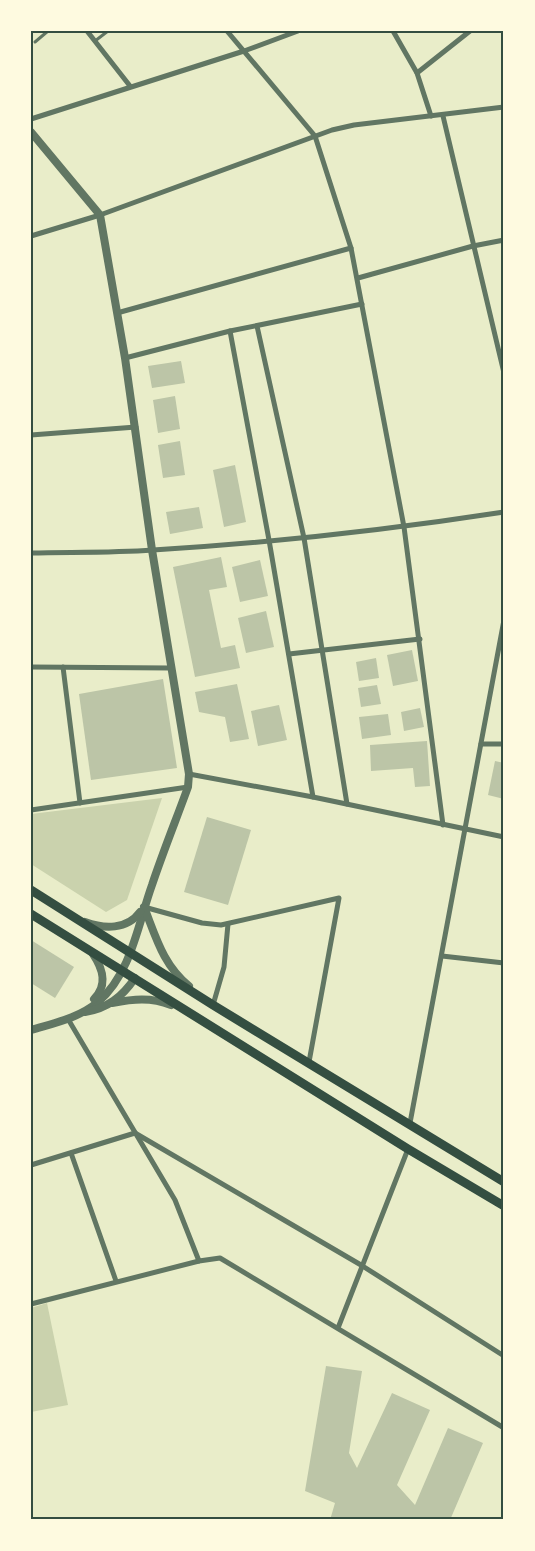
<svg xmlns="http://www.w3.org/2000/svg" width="535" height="1551" font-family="'Space Grotesk',sans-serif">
	<rect width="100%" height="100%" fill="#e9edc9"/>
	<g fill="#cad2ad">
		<path d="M162,798L127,900L106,912L31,864V814Z"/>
		<path d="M47,1303L68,1405L31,1412V1308Z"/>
	</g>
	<g fill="#bcc5a7">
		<path d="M181,361L185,383L152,388L148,366Z"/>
		<path d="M175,396L180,429L158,433L153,400Z"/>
		<path d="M180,441L185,475L163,478L158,445Z"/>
		<path d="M235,465L246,522L224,527L213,470Z"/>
		<path d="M199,507L203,528L170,534L166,512Z"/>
		<path d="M221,557L227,587L209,590L221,648L235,645L240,668L195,677L173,567Z"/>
		<path d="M260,560L268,596L240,602L232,567Z"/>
		<path d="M266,611L274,647L246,653L238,618Z"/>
		<path d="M412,650L418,681L393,686L387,655Z"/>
		<path d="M376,658L379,678L359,681L356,662Z"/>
		<path d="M163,679L177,768L91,780L79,694Z"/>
		<path d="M237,684L249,739L230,742L225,717L199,712L195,692Z"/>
		<path d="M377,685L381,704L361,707L358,688Z"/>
		<path d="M279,705L287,740L258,746L251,711Z"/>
		<path d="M420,708L424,727L404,731L401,712Z"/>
		<path d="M388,714L391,735L362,739L359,717Z"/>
		<path d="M427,741L430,786L415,787L413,768L371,771L370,745Z"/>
		<path d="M495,761L504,763V799L488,795Z"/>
		<path d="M207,817L251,830L228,905L184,892Z"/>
		<path d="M31,940L74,967L55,998L31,983Z"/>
		<path d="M326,1366L362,1371L349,1453L357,1468L392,1393L430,1410L397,1485L415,1505L448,1428L483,1443L450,1520H330L335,1503L305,1491Z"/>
	</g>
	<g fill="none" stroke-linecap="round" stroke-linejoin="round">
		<g stroke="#617663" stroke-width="3">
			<path d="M95,41L108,31"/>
			<path d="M35,42L48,31"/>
		</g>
		<g stroke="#617663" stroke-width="5">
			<path d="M87,31L130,86"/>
			<path d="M227,31L315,136L351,248L404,527L443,825"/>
			<path d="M393,31L417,73L431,116"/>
			<path d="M417,73L470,31"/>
			<path d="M443,116L504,373"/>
			<path d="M31,119L244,51L298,31"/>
			<path d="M31,236L100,215L332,130L354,125L504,107"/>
			<path d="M358,278L473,246L504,240"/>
			<path d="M117,313L351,248"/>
			<path d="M257,326L304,538L347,804"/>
			<path d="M230,331L269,540L313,797"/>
			<path d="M125,358L230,331L362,304"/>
			<path d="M31,435L136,427"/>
			<path d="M31,553C72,552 112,553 153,550C270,543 387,530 504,512"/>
			<path d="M289,654L420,639"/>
			<path d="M31,667L170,668"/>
			<path d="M63,667L80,803"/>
			<path d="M481,744H504"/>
			<path d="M189,774L313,797L504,837"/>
			<path d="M31,810L188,787"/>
			<path d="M144,907L202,923L221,925L339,898L309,1062"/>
			<path d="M442,956L504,963"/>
			<path d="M213,1005L224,967L228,924"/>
			<path d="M68,1019L175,1200L199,1261"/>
			<path d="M410,1123L504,620"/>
			<path d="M71,1153L116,1281"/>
			<path d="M31,1165L135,1133L361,1265L504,1356"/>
			<path d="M31,1304L199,1261L220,1258L504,1428"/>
			<path d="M338,1328L408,1149"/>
		</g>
		<g stroke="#617663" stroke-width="8">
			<path d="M31,132L100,215L125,358L152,550L189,774L188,787C176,820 163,852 152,885C138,924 131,974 98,1002C79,1018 54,1023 31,1030"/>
			<path d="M144,907C156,937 163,965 189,986"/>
			<path d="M85,922C104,929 127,930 140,912"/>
			<path d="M93,954C103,969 108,985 94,999"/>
			<path d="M112,1003C133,999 151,997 171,1005"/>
			<path d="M85,1012C108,1008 122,997 135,978"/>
		</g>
		<g stroke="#344e41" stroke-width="9">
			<path d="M31,890L213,1005L504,1182"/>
			<path d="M31,914L408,1149L504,1206"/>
		</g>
	</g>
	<rect width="535" height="1551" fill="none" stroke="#fefae0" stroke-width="65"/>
	<rect x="32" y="32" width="470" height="1486" fill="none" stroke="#344e41" stroke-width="2"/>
</svg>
